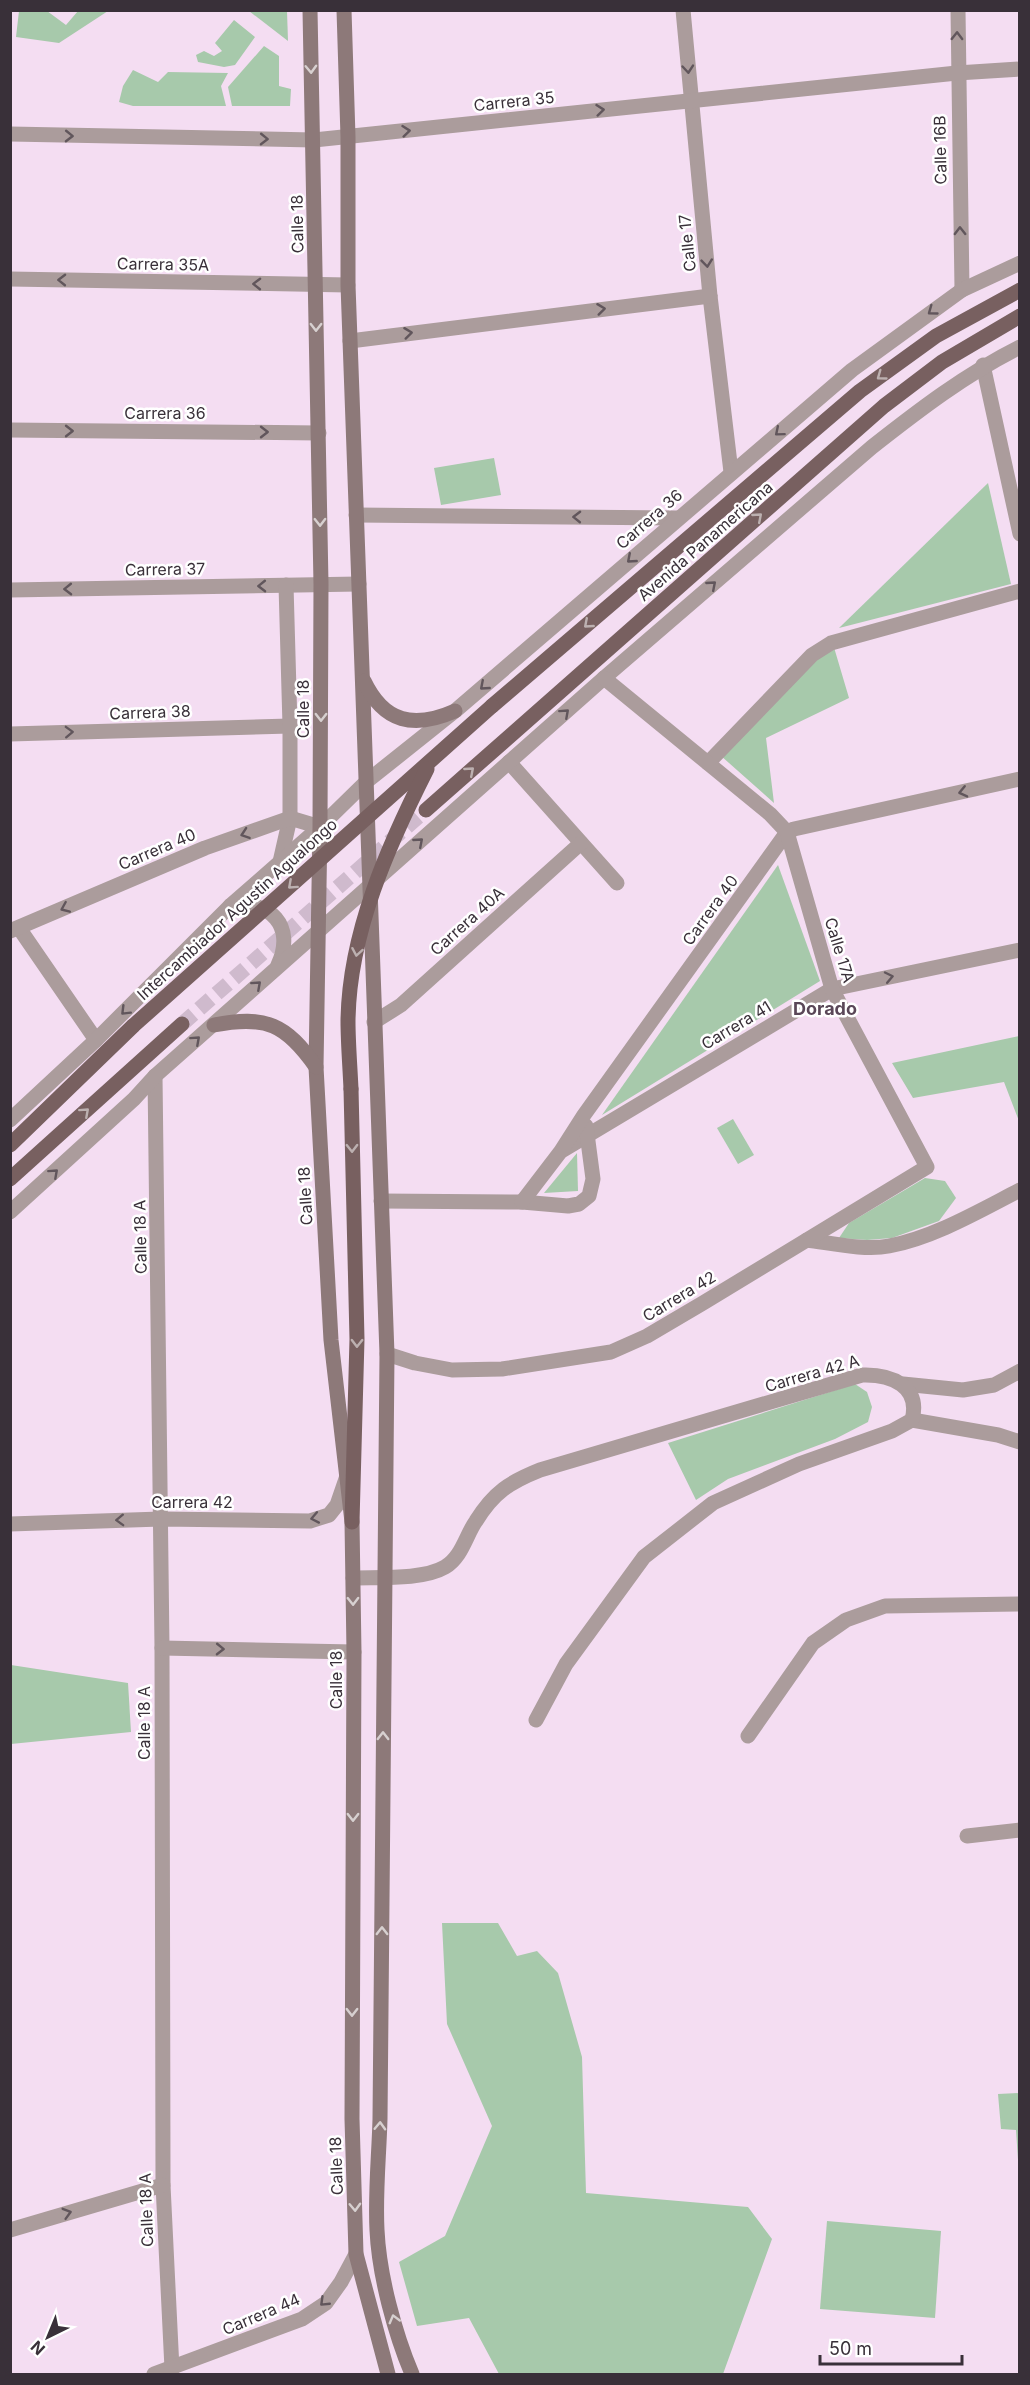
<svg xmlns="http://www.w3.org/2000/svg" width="1030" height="2385" font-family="Inter,sans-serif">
	<rect width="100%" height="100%" fill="#f4ddf2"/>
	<g fill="#a7c9ab">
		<path d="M19,11H47L66,25L78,11H108L59,43L16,37Z"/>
		<path d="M249,11H287L288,41Z"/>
		<path d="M234,20L255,37L235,65L224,67L198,62L196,55L204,51L214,56L222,51L215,43Z"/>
		<path d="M264,46L279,56V86L291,89L290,106H232L228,87Z"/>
		<path d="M133,70L158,82L168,72L228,73L221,86L226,106H133L119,102L123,86Z"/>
		<path d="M494,458L501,495L441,505L434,468Z"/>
		<path d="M988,483L1011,584L839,628Z"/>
		<path d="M833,644L849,698L766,738L774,803L720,755Z"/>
		<path d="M778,865L820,981L602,1115Z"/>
		<path d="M1019,1036V1121L1004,1082L913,1098L892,1063Z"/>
		<path d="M733,1119L754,1155L738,1164L717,1128Z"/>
		<path d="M577,1153L578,1191L544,1193Z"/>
		<path d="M925,1178L945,1181L956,1198L939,1221L892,1238L867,1240L839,1238L849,1223Z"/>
		<path d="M855,1384L867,1392L872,1407L868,1422L835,1439L728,1479L696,1500L668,1443Z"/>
		<path d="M11,1665L128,1683L131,1732L11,1744Z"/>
		<path d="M442,1923H498L517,1956L537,1951L558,1973L582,2057L586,2193L748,2207L772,2239L723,2374H499L469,2318L417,2326L399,2262L445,2236L492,2126L447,2024Z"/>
		<path d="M1019,2093H1020L1019,2175L1016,2130L1001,2129L998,2094Z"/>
		<path d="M827,2221L941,2231L935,2318L820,2309Z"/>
	</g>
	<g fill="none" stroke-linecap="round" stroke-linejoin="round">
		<path stroke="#cfbacd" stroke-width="15" stroke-dasharray="15 8" stroke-linecap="butt" d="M182,1024L426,810"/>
		<g stroke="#ab9c9c" stroke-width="15">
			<path d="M683,10L710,296L731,472"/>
			<path d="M958,10L962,290"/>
			<path d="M10,134L314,140L957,73L1020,69"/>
			<path d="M10,279L348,285"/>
			<path d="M350,341L710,296"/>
			<path d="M983,365L1020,534"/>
			<path d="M10,430L319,433"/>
			<path d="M356,515L677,518"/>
			<path d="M10,590L359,584"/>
			<path d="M10,734L290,726"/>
			<path d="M509,762L617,883"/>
			<path d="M708,763L812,655L831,643L1020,591"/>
			<path d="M280,862L290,818V726L286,585"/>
			<path d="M230,906C270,899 296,926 278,965"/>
			<path d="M19,928L96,1040"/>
			<path d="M10,931L205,848L290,818L320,827"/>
			<path d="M374,1022L401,1005L581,843"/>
			<path d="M155,1076L162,1648L163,2185L172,2369"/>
			<path d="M10,1120L96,1040L230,906L320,827L366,782L455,711L852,370L962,290L1020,263"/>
			<path d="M563,1150L832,989L1020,950"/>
			<path d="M381,1201L522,1202L568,1206L579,1204L589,1196L593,1179L586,1126"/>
			<path d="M522,1202L561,1151L584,1115L787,832L794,829L1020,779"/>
			<path d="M10,1212L134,1099L155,1076L604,678L872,447C919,410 966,374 1020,347"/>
			<path d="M807,1240C831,1243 865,1251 889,1246C935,1237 979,1211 1020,1190"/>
			<path d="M387,1354L415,1363L452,1370L502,1369L611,1352L647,1336L703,1303L927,1167L832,989L787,832L770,814L604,678"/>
			<path d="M903,1384L963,1390L994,1385L1020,1371"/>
			<path d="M912,1420L998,1435L1020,1442"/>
			<path d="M10,1524L161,1519L310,1521L329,1515L337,1505L347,1476"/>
			<path d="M353,1578C379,1577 423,1580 445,1567C462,1557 466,1535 476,1521C494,1492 510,1482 540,1470L862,1375C891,1374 921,1386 912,1420L892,1431L799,1464L713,1503L644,1557L566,1664L536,1720"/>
			<path d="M162,1648L354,1652"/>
			<path d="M748,1736L813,1643L846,1620L885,1606L1020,1604"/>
			<path d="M967,1836L1020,1830"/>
			<path d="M10,2230L163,2185"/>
			<path d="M154,2374L302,2319L326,2303L341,2282L356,2254"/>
		</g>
		<g stroke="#8d7979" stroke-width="15">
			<path d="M310,10L321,584L320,827L316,1067L331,1340L352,1522L354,1652L352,2119L356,2254L388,2374"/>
			<path d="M344,10L348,137V285L387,1354L380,2119C379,2156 375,2194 377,2230C379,2275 395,2334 412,2374"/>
			<path d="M364,681C384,723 414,729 455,711"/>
			<path d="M214,1025C266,1015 286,1024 316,1067"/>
		</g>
		<g stroke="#786060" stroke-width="15">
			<path d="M492,706L860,391L936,336L1020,290"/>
			<path d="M426,810L884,406L942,362L1020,316"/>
			<path d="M351,1089L357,1339L352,1522"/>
			<path d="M10,1145L133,1026"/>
			<path d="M10,1179L182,1024"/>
		</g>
		<g stroke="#786060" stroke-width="15">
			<path d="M133,1026L492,706"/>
			<path d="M351,1089C350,1066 348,1043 348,1021C349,933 388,846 427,769"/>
		</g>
	</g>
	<defs><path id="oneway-chevron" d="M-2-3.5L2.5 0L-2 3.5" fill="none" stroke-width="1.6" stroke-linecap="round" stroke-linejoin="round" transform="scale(1.5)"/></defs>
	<g stroke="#61565c">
		<use href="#oneway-chevron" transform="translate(957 36) rotate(-89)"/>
		<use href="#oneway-chevron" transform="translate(688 69) rotate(85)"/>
		<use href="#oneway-chevron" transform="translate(600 110) rotate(-6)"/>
		<use href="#oneway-chevron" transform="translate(406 131) rotate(-6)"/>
		<use href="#oneway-chevron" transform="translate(69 136) rotate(1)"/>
		<use href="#oneway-chevron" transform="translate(264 139) rotate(1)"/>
		<use href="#oneway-chevron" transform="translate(960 231) rotate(-91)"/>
		<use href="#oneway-chevron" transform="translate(707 263) rotate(84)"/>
		<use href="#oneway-chevron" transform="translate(62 280) rotate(-179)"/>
		<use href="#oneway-chevron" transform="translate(257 284) rotate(-179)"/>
		<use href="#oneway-chevron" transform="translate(601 309) rotate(-7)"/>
		<use href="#oneway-chevron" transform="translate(932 311) rotate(144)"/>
		<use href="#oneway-chevron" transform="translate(408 333) rotate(-7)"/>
		<use href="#oneway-chevron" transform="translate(69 431)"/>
		<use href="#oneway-chevron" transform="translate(264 432)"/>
		<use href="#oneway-chevron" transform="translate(779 432) rotate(140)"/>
		<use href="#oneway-chevron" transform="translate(577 517) rotate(-179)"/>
		<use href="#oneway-chevron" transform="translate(631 559) rotate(139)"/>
		<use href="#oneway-chevron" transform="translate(712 585) rotate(-41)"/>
		<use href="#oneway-chevron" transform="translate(262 586) rotate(179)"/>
		<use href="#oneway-chevron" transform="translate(68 589) rotate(179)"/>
		<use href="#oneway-chevron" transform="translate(484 686) rotate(139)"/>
		<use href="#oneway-chevron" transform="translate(565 713) rotate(-42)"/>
		<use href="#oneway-chevron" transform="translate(69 732) rotate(-2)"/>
		<use href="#oneway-chevron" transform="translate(963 792) rotate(167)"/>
		<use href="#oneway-chevron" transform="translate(245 834) rotate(161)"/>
		<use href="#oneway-chevron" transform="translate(419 842) rotate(-41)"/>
		<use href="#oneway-chevron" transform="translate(65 908) rotate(157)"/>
		<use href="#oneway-chevron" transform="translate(889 977) rotate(-12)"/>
		<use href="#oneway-chevron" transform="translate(257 985) rotate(-42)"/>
		<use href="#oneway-chevron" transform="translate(125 1011) rotate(135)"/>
		<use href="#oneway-chevron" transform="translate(196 1040) rotate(-42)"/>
		<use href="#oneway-chevron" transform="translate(54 1173) rotate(-42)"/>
		<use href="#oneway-chevron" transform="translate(315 1518) rotate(169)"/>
		<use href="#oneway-chevron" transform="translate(120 1520) rotate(178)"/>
		<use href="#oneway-chevron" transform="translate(220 1649) rotate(1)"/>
		<use href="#oneway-chevron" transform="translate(67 2213) rotate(-16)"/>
		<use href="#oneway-chevron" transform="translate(324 2302) rotate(136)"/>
	</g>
	<g stroke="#d7d0d0">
		<use href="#oneway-chevron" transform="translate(311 69) rotate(88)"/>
		<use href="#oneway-chevron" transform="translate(316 327) rotate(90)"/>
		<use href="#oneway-chevron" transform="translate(320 522) rotate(89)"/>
		<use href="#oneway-chevron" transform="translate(321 717) rotate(90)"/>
		<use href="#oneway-chevron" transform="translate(353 1601) rotate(89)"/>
		<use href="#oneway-chevron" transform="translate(383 1736) rotate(-90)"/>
		<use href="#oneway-chevron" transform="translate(353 1817) rotate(90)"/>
		<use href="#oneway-chevron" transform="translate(382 1931) rotate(-90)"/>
		<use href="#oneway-chevron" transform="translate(352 2012) rotate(90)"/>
		<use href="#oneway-chevron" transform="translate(380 2126) rotate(-88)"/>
		<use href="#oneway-chevron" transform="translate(355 2207) rotate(88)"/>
		<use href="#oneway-chevron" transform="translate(394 2319) rotate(-105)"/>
	</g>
	<g stroke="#bcb0b0">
		<use href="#oneway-chevron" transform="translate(881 376) rotate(144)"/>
		<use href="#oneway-chevron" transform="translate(758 517) rotate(-41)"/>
		<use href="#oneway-chevron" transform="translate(588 624) rotate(139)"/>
		<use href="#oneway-chevron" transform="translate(470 771) rotate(-41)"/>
		<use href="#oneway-chevron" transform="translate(292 885) rotate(138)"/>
		<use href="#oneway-chevron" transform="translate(357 952) rotate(100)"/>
		<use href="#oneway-chevron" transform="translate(85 1112) rotate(-42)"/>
		<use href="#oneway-chevron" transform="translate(352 1148) rotate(89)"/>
		<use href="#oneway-chevron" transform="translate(357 1343) rotate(91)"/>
	</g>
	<g text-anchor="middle" stroke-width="5" stroke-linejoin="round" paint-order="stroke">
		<g font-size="16" fill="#393039" stroke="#fff">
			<text transform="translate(514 101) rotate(-6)" y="6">Carrera 35</text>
			<text transform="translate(940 150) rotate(-91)" y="6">Calle 16B</text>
			<text transform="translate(297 224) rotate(-91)" y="6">Calle 18</text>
			<text transform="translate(687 243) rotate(-96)" y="6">Calle 17</text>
			<text transform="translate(163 264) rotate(1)" y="6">Carrera 35A</text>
			<text x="165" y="419">Carrera 36</text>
			<text transform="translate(649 519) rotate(-41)" y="6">Carrera 36</text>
			<text transform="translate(705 541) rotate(-41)" y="6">Avenida Panamericana</text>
			<text transform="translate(165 569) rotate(-1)" y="6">Carrera 37</text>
			<text transform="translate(303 709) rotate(-90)" y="6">Calle 18</text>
			<text transform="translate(150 712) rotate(-2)" y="6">Carrera 38</text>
			<text transform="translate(157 849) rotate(-23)" y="6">Carrera 40</text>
			<text transform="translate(237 909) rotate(-42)" y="6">Intercambiador Agustin Agualongo</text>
			<text transform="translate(710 910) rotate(-54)" y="6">Carrera 40</text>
			<text transform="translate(467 921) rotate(-42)" y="6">Carrera 40A</text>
			<text transform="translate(840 950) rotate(73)" y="6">Calle 17A</text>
			<text transform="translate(736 1025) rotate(-31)" y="6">Carrera 41</text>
			<text transform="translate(305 1196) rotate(-93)" y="6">Calle 18</text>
			<text transform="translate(140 1237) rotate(-91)" y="6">Calle 18 A</text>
			<text transform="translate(679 1296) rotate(-31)" y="6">Carrera 42</text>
			<text transform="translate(812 1373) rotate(-16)" y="6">Carrera 42 A</text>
			<text x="192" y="1508">Carrera 42</text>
			<text transform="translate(336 1680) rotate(-90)" y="6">Calle 18</text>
			<text transform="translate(144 1723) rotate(-90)" y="6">Calle 18 A</text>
			<text transform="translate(336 2166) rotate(-92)" y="6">Calle 18</text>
			<text transform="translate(146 2210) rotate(-92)" y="6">Calle 18 A</text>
			<text transform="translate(261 2314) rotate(-23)" y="6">Carrera 44</text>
		</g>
		<g font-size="18" font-weight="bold" fill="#5a4758" stroke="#fff">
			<text x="825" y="1015">Dorado</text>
		</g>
	</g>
	<rect width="1030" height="2385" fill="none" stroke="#393039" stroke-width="24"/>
	<g transform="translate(48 2337) rotate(223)" stroke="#ffffff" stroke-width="4.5" paint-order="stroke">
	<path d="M0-4.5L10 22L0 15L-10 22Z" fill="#393039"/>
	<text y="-9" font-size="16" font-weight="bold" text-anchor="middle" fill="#393039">N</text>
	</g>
	<path d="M820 2355v9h142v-9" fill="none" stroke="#393039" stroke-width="3"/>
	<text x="829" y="2355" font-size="18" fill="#393039" stroke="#ffffff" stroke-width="4.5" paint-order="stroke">50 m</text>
</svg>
